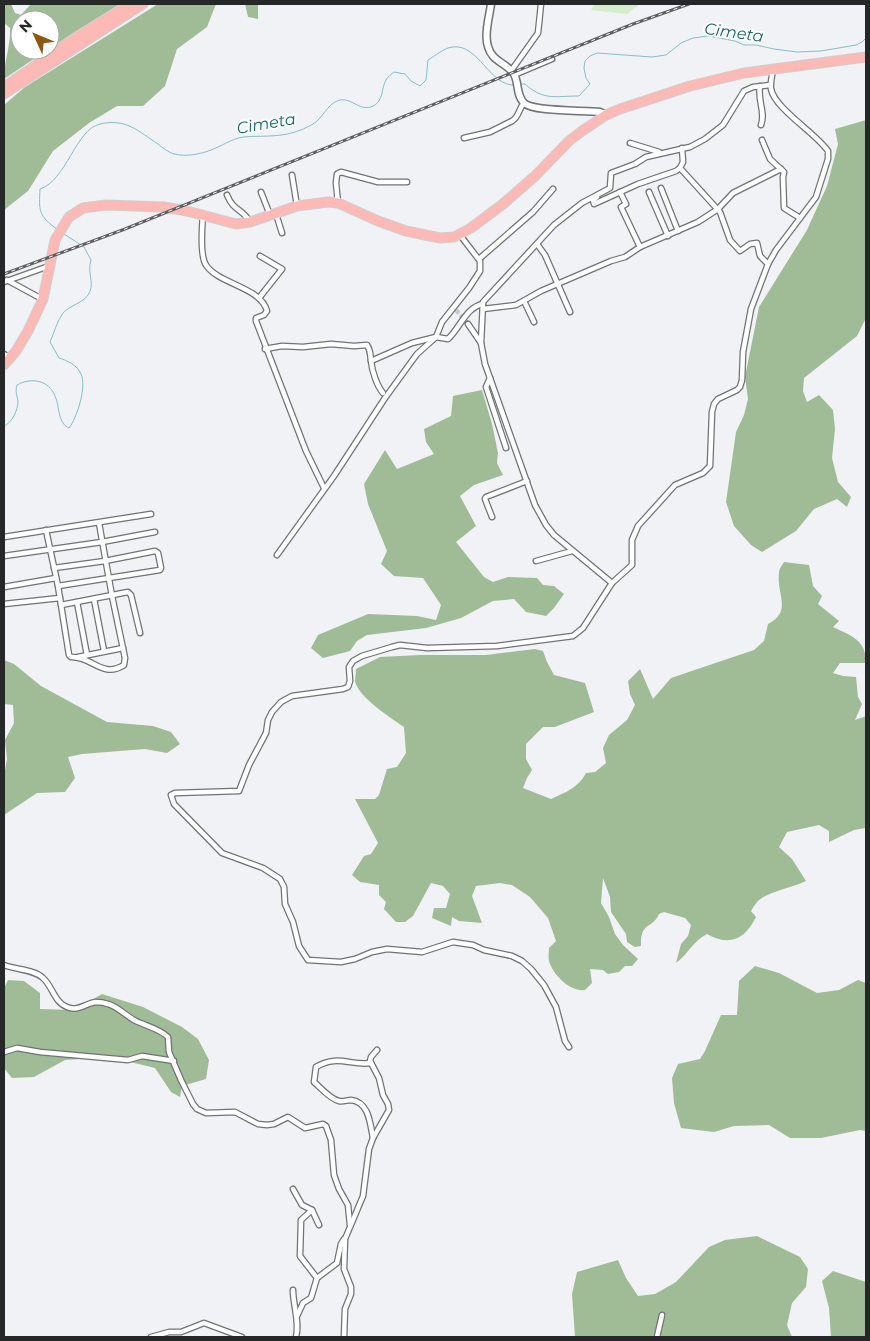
<svg xmlns="http://www.w3.org/2000/svg" width="870" height="1341" font-family="Montserrat,sans-serif">
	<rect width="100%" height="100%" fill="#f0f2f5"/>
	<path fill="#d5eccf" d="M595,4H640L627,14L591,10Z"/>
	<g fill="#a0bc97">
		<path d="M4,4H11L15,13L21,15L31,4H120L50,48V20H20V50H47L4,79C4,61 11,45 10,28L4,23Z"/>
		<path d="M158,4H216L207,27L177,49L165,86L143,106H117L89,123L53,151L28,191L4,210V105L25,87Z"/>
		<path d="M245,4H258V19L248,17Z"/>
		<path d="M866,120V318L857,336L804,378L803,391L807,402L819,395L833,410L835,429L832,458L838,482L851,497L847,507L837,499L814,509L796,531L762,552L751,545L734,526L726,502L736,432L744,415L748,399L745,377L759,307L807,230L827,186L838,144L835,129Z"/>
		<path d="M482,390L492,424L498,453L497,463L503,475L474,485L460,496L476,526L456,542L484,577L493,582L508,577L537,578L543,585L554,586L564,594L554,608L546,616L526,612L514,599L493,601L461,618L426,628L367,635L357,641L350,651L323,658L311,648L318,635L368,614L417,616L436,620L441,605L423,578L394,576L381,564L387,551L368,504L364,484L385,450L397,469L434,454L426,442L424,429L451,416L453,396Z"/>
		<path d="M784,562L809,565L813,586L822,596L818,604L839,621L833,627C851,636 866,639 866,663H840L833,673L843,676L856,677L858,697L862,704L855,720L866,716V828L854,830L829,842V831L819,825L787,832L779,847L792,859L806,881C793,887 765,893 758,901C755,904 753,908 751,911L756,917C745,939 730,947 707,934C693,941 688,954 676,963L681,944L688,936L691,925L685,918L664,912L659,914C653,929 640,921 641,946L635,947L627,942L626,934L611,912L610,897L603,878L601,903L609,917L615,934L623,945L638,959L632,966H625L619,972L608,974L603,970L590,969L592,983L585,990C570,992 553,975 549,961C548,957 549,952 549,948L556,941L548,918L530,897L512,885L500,883L476,886L472,896L482,923L459,921L452,917L451,926L432,918L434,908H446L450,894L443,886L431,883L413,916L405,922H396L384,909L386,902L379,895V885L360,882L352,875L364,856L371,854L378,843L355,799H375L379,795L387,769L397,767L406,753L404,727C391,718 358,697 355,681C355,678 356,673 356,669L380,657L420,655H486L535,649L543,651L547,662L554,675L585,683L594,712L555,727H543L526,744V759L532,770L527,778L523,788L551,799C566,792 578,788 586,773L595,772L606,763L603,748L609,735L627,720L635,705L630,694L628,681L640,669L653,699L671,678L754,650L764,641L768,624C793,611 776,594 779,573C779,569 782,565 784,562Z"/>
		<path d="M4,660L14,664L41,686L107,722L153,726L171,732L180,744L167,753L145,749L82,754L68,757L75,778L65,792L37,793L4,815V776L7,759L5,740L14,723L13,705L4,704Z"/>
		<path d="M755,966L779,973L817,993L839,990L858,980L866,983V1131L860,1130L821,1138H790L769,1125L734,1126L714,1132L681,1128L674,1103L672,1078L678,1064L700,1059L705,1051L721,1015H737L739,981Z"/>
		<path d="M8,980L24,981L40,993V1009L74,1010L102,994L143,1007L182,1027L198,1039L209,1060L206,1079L182,1086L180,1097L171,1092L155,1068L118,1059L94,1058L65,1060L34,1077L12,1078L4,1068V988Z"/>
		<path d="M757,1236L800,1257L808,1269L806,1287L792,1303L787,1325L792,1337H575L572,1294L577,1272L618,1260L626,1278L638,1296L655,1294L676,1282L709,1247L725,1240Z"/>
		<path d="M833,1271L866,1282V1337H831L829,1308L822,1281Z"/>
	</g>
	<g fill="none" stroke-linecap="round" stroke-linejoin="round">
		<g stroke="#86bec9" stroke-width="1">
			<path d="M520,84H525C544,101 555,96 579,96L590,84L586,78L584,68L585,61L590,56L597,53L652,57L666,55L681,43L693,38L708,36L735,41L744,45H756L774,49L797,52L821,51L856,45L862,42L866,38"/>
			<path d="M57,229C38,216 39,210 40,189C66,181 76,129 100,124C126,118 138,131 158,144C163,148 168,152 174,154C186,157 201,154 211,150C222,146 231,139 243,137C270,135 287,139 313,124C322,119 327,105 337,101C350,95 360,113 373,106C384,101 381,88 386,80C387,77 392,74 394,72L405,74L411,81L420,86L426,80L428,60C435,56 444,48 452,47C479,43 490,88 516,85"/>
			<path d="M4,426C12,423 18,410 18,401C17,395 15,392 17,385C31,377 49,380 55,396C60,406 57,423 69,428C77,418 87,386 81,374C77,365 68,361 59,358L50,342C54,333 57,321 63,313C71,304 86,303 90,291C94,282 87,273 91,260L84,247L64,234"/>
		</g>
		<path stroke="#c8c9cc" stroke-width="4.5" stroke-dasharray="4.5 2" stroke-linecap="butt" d="M456,310L468,324"/>
		<g stroke="#707275" stroke-width="7">
			<g id="street">
				<path d="M511,71L538,33L541,4"/>
				<path d="M514,75L552,59"/>
				<path d="M760,86C757,100 766,112 761,125"/>
				<path d="M464,138L490,132L512,121C519,117 519,108 524,103"/>
				<path d="M762,140L770,159L784,172L783,177L784,208L800,218"/>
				<path d="M630,143L659,152"/>
				<path d="M682,148L683,162L680,168L720,212L730,240L740,251L750,244L757,243L760,256L768,264"/>
				<path d="M292,175L297,206"/>
				<path d="M661,188L678,231"/>
				<path d="M261,192L270,215"/>
				<path d="M620,192L626,204L621,207L640,247"/>
				<path d="M649,192L668,236"/>
				<path d="M227,195C234,212 242,208 250,222"/>
				<path d="M597,197L593,200L594,204L638,184L676,171L680,168"/>
				<path d="M338,203L336,183L337,174L341,172L378,182H407"/>
				<path d="M276,214L282,233"/>
				<path d="M203,215C202,227 200,256 206,265C218,284 261,287 267,311L264,315L256,318V321L306,451L324,488"/>
				<path d="M537,244L545,255L570,312"/>
				<path d="M479,259L533,212L553,189"/>
				<path d="M7,280L42,299"/>
				<path d="M4,282L49,266"/>
				<path d="M259,298L282,269L260,256"/>
				<path d="M524,301L534,322"/>
				<path d="M483,309L516,305L541,291L611,261L625,257L640,247L698,222L718,209L733,193L781,169"/>
				<path d="M468,324L481,343"/>
				<path d="M265,349L282,346L303,347L331,344L354,346L367,345C371,351 370,354 371,361C372,371 377,386 383,393"/>
				<path d="M4,354L10,358"/>
				<path d="M371,361L412,343L436,337L448,339C460,328 466,307 483,304"/>
				<path d="M490,378L486,387L506,448"/>
				<path d="M492,517L485,499L486,497L527,481"/>
				<path d="M46,530L58,586L69,655L71,657C92,656 102,679 124,665L125,658L112,596L99,523"/>
				<path d="M4,537L151,514"/>
				<path d="M277,555L334,476L385,398L417,354L436,337L442,322L469,288L480,271V261L460,235"/>
				<path d="M4,556L102,542L155,532"/>
				<path d="M536,561L572,551"/>
				<path d="M54,568L105,561L155,551L158,553L161,568L160,570L58,586"/>
				<path d="M612,583L554,535L546,525L535,505L485,364L481,343L483,302L554,225L582,203L610,188L611,173L635,164L646,157L690,147L705,139L723,125L744,91L753,87L770,85"/>
				<path d="M4,587L56,578"/>
				<path d="M94,599L104,651"/>
				<path d="M77,602L87,655"/>
				<path d="M4,604L60,598"/>
				<path d="M61,605L128,592L131,595L140,633"/>
				<path d="M78,657L123,648"/>
				<path d="M4,965C16,970 34,969 43,978C53,987 54,1002 67,1007C78,1012 86,1003 96,1002C100,1002 105,1003 108,1004C117,1006 125,1015 134,1020C145,1026 159,1028 168,1037L169,1052L181,1080L193,1104L197,1109L206,1113L235,1112L258,1124L267,1125L274,1124L288,1117L305,1128L323,1124L326,1126L331,1140L334,1175L339,1189L348,1205L350,1225"/>
				<path d="M569,1047L565,1041L556,1007L544,985L531,969L522,961L512,956L484,950L473,945L453,942L422,952L387,949L372,952L355,959L341,962L308,960L299,946L293,922L285,904L284,887L280,879L263,868L222,853L174,804L171,795L175,793L239,791L249,765L266,733L268,720L272,712L281,702L292,696L343,689L348,687L350,681L349,667L353,661L362,656L392,647L400,645L427,648L497,646L573,636L583,628L612,583L632,565V540L638,526L675,485L703,473L710,466L712,412L714,404L718,399L737,390L740,387L742,380L743,352L751,309L768,264L776,250L816,197L828,159V151C816,133 775,109 771,89C770,83 772,76 773,70"/>
				<path d="M4,1052L17,1048L40,1052L128,1060L142,1056L174,1061"/>
				<path d="M371,1063C351,1066 337,1054 316,1067L314,1082C321,1088 330,1099 339,1101C343,1102 347,1100 351,1100C369,1102 370,1123 373,1138"/>
				<path d="M293,1189L302,1205L312,1210L301,1220L300,1256L317,1278"/>
				<path d="M312,1210L319,1225"/>
				<path d="M293,1290C293,1306 300,1322 296,1337"/>
				<path d="M297,1316L303,1303L311,1298L317,1278L337,1263L341,1244L344,1239"/>
				<path d="M151,1337L169,1332H181L204,1323L242,1337"/>
				<path d="M344,1337L345,1309L351,1294V1287L344,1269L345,1239L363,1196L369,1149L373,1138L389,1110L388,1104L383,1095L379,1078L370,1061L371,1057L377,1050"/>
				<path d="M657,1337L662,1315"/>
			</g>
		</g>
		<g stroke="#707275" stroke-width="9">
			<path id="secondary" d="M491,4C489,20 481,42 493,56C499,63 509,66 514,74C519,83 516,95 524,103C533,112 584,110 600,112L606,115"/>
		</g>
		<g stroke="#cfcfd0" stroke-width="11">
			<g id="highway">
				<path d="M4,87L75,38L130,4"/>
				<path d="M4,94L143,4"/>
				<path d="M4,365L16,351L28,331L43,299L55,240L69,217L83,208L106,205L164,207L187,211L236,224L250,222L297,206L328,202L338,203L378,221L406,231L440,238L454,237L471,228L503,204L535,176L569,141L582,131L606,115L620,109L690,86L744,73L866,57"/>
			</g>
		</g>
		<use href="#street" stroke="#fff" stroke-width="4.5"/>
		<use href="#secondary" stroke="#fff" stroke-width="6"/>
		<use href="#highway" stroke="#fdb9b6" stroke-width="9"/>
		<g stroke="#5e5f61" stroke-width="3">
			<path id="rail" d="M4,274L125,229L633,24L689,4"/>
		</g>
		<use href="#rail" stroke="#fff" stroke-width="1" stroke-dasharray="4" stroke-linecap="butt"/>
	</g>
	<g text-anchor="middle" stroke-width="4" stroke-linejoin="round" paint-order="stroke">
		<g font-size="16" font-style="italic" fill="#16626e" stroke="#fff">
			<text transform="translate(734 32) rotate(8)" y="6">Cimeta</text>
			<text transform="translate(266 123) rotate(-10)" y="6">Cimeta</text>
		</g>
	</g>
	<rect width="870" height="1341" fill="none" stroke="#262728" stroke-width="10"/>
	<g transform="translate(35 35) rotate(314)"><circle r="24" fill="#ffffff" stroke="#a8a9a9"/>
	<path d="M0-4L9 19L0 12L-9 19Z" fill="#8f5610"/>
	<text y="-8" font-size="14" font-weight="bold" text-anchor="middle" fill="#262728">N</text>
	</g>
</svg>
